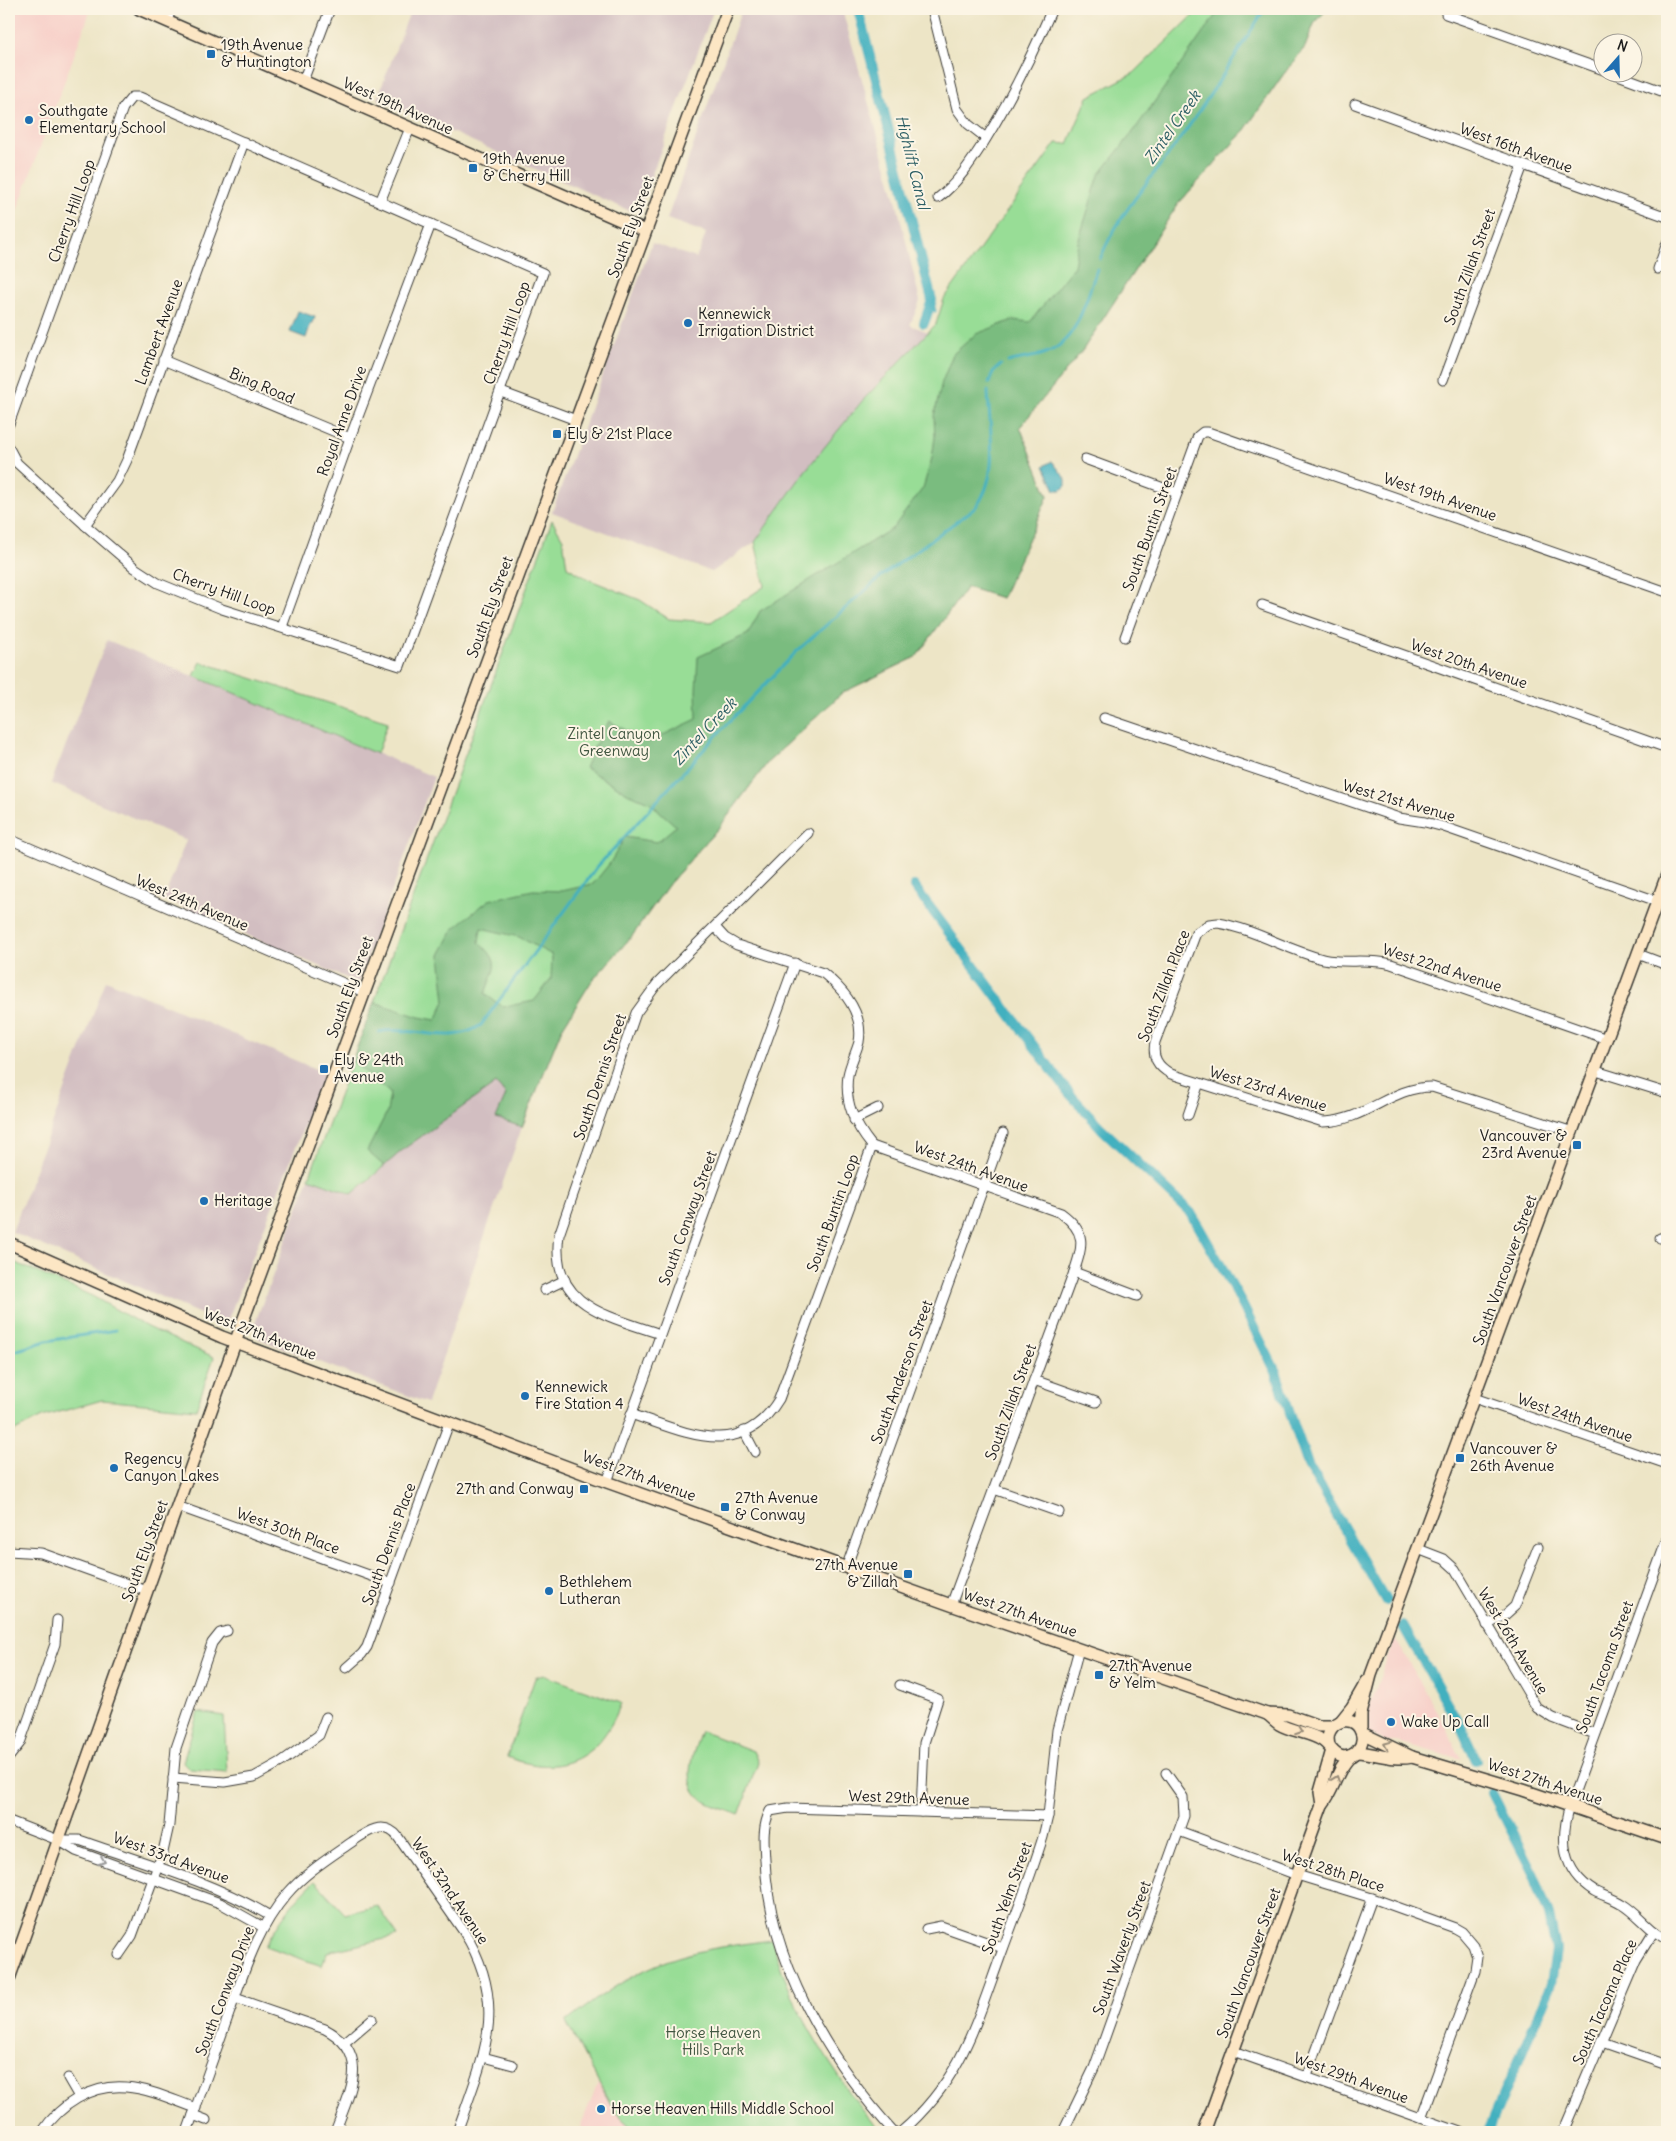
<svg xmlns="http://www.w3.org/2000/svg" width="1676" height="2141" font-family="Delius,sans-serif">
	<rect width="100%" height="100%" fill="#fcf5e5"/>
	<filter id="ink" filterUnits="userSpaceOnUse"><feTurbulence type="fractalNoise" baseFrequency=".02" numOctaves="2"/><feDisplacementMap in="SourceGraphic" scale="10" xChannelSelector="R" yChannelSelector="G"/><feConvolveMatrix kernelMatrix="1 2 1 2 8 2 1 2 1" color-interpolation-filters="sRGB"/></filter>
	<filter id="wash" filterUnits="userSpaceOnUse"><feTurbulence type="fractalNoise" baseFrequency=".0096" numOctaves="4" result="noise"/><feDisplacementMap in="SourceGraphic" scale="20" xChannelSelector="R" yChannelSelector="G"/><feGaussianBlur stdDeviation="1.12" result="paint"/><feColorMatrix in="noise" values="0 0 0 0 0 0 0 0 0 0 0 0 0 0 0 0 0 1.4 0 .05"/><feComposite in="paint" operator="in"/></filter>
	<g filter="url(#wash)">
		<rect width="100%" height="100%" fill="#ede5c6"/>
		<g fill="#f7d0c9">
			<path d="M9,9H91L9,232Z"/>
			<path d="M1395,1638L1444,1724L1462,1760L1398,1742H1385L1369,1733L1366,1725L1367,1712Z"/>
			<path d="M598,2083L618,2115L636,2132H578Z"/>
		</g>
		<g fill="#d2bec1">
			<path d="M411,9H714L641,203L630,211L377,99Z"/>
			<path d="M742,9H842L896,200L920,301L910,325L928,332L863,400L805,471L755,542L712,572L552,512L652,243L696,258L700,250L706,233L667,219Z"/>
			<path d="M107,640L434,777L358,983L164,899L186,840L51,783Z"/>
			<path d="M106,980L325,1073L227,1322L221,1323L12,1232Z"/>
			<path d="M496,1083L506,1095L496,1118L522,1127L427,1403L257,1338L255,1323L309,1178L352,1194L405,1148Z"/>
		</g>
		<g fill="#98dd96" stroke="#5a7c59">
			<path d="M1200,9H1327L1314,24L1305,47L1283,75L1244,131L1178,204L1082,351L1020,427L1048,496L1002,598L967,587L916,657L842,693L768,762L721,825L669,884L632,936L591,982L561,1030L522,1127L496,1118L506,1095L496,1083L405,1148L352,1194L309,1178L552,520L563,539L567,567L590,580L640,600L669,619L711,622L765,586L755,542L805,471L863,400L936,324L944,299L1056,143L1068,144L1088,97L1134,73Z"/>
			<path d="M201,662L388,722L377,754L194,676Z"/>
			<path d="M9,1260L92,1296L147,1327L214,1357L196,1409L102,1400L42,1417L9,1434Z"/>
			<path d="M543,1675L621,1703C601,1757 563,1779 507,1757L535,1678Z"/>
			<path d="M198,1712L224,1716L227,1772L190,1769L183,1762Z"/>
			<path d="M701,1731L753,1751L758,1762L739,1815C728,1810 713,1807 703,1800C680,1782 693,1754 701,1731Z"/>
			<path d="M315,1881L345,1914L378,1906L398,1936L327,1952L322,1966L265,1946C279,1921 294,1900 315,1881Z"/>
			<path d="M772,1940C784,1983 804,2023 828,2060C839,2076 849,2093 861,2108C867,2116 875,2122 878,2132H636L618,2115L610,2103L566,2022C602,1994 640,1967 685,1955C713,1947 743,1944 772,1940Z"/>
		</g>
		<path fill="#7abc7f" stroke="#4b6c4e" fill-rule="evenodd" d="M1220,9H1327L1314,24L1305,47L1283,75L1244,131L1178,204L1082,351L1020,427L1048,496L1002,598L967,587L916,657L842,693L768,762L721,825L669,884L632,936L591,982L561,1030L522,1127L496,1118L506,1095L496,1083L405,1148L384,1166L367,1151L387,1112L390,1093L352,1061L374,1002L419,1017L436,1020L445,1001L440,955L454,928L489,900L533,890L562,891L593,884L610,863L625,837L657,842L676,826L649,802L629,794L585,768L594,747L609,721L648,742L697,719L696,691L698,657L748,634L760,611L893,528L923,488L932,458L935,437L934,416L942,382L953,354L976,334L1013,320L1030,322L1074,266L1078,242L1099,175L1133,132ZM481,928L519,937L552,955L551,979L534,1001L503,1007L485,994C494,967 503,964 479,942Z"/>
		<g fill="#42b0bf" stroke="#2f666e">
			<path d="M298,311L315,317L313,323H311L306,338L290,332Z"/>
			<path d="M1052,461L1066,479V486L1061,490H1055L1044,466Z"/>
		</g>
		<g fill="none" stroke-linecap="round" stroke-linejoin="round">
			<g stroke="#42b0bf" stroke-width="3">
				<path d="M1100,259C1119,212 1155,175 1184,133C1213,93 1238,50 1265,9"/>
				<path d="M932,300L935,311"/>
				<path d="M1008,362C1020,358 1034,358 1046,353C1079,340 1086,299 1097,269"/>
				<path d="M989,383L993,372L1001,365"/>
				<path d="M379,1032C413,1025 450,1047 481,1025L597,867L728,723L798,650L883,575L975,508C1001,476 989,429 988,391"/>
				<path d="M9,1353L46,1341L116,1330"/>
			</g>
			<g stroke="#42b0bf" stroke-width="10">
				<path d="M858,9L932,300L924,323"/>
				<path d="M914,886L1069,1093L1101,1128L1191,1213L1237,1294L1276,1372L1308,1465L1386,1601"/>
				<path d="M1403,1626L1461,1727L1476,1760"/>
				<path d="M1488,2132L1551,1984L1556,1950L1549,1915L1534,1875L1492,1793"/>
			</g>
		</g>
	</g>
	<g filter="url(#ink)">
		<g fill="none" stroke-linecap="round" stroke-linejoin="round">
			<g stroke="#3b3a36" stroke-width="11">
				<g id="street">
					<path d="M932,9L957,109L968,124L986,138"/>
					<path d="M1446,14L1604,70"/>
					<path d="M167,21L171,9"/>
					<path d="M1610,72L1667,93"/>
					<path d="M303,81L330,9"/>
					<path d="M1355,104L1667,217"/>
					<path d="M938,198C957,184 971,162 984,142C1011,99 1032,55 1052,9"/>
					<path d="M380,202L410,128"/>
					<path d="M1658,269L1667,243"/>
					<path d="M163,360L350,438"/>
					<path d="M1443,380L1523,165"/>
					<path d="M501,392L576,420"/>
					<path d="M9,424L123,108L132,97H140L543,273L400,666L222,609L158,583L135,568L85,525L17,463L9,448"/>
					<path d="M1085,459L1177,493"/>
					<path d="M85,525L117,481L127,460L244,142"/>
					<path d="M1262,605L1667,748"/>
					<path d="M282,627L350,438L431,224"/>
					<path d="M1125,637L1198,436L1203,432H1208L1667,592"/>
					<path d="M1104,718L1399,818L1425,822L1444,827L1657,901"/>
					<path d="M9,839L364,992"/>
					<path d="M1638,954L1667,965"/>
					<path d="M1596,1071L1667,1093"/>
					<path d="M1188,1115L1199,1083"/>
					<path d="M854,1120L878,1108"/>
					<path d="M1573,1132L1432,1087C1390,1087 1366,1121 1323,1122L1171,1074C1157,1066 1152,1057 1155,1042L1196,933L1209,924L1218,923C1254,929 1287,950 1323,959C1345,964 1368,958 1391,964L1607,1039"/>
					<path d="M872,1146L1061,1213C1087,1232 1083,1245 1074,1272L951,1605"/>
					<path d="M1660,1238L1667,1236"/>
					<path d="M1074,1272L1137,1296"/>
					<path d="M544,1290L565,1280"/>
					<path d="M660,1334C608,1316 549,1306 559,1235L636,1013L657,984L808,833"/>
					<path d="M1034,1380L1096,1402"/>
					<path d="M1474,1398L1667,1464"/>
					<path d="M631,1414C685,1432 741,1462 779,1399L872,1146C855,1125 844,1103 848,1075C850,1064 856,1053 859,1042C864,1013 844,990 823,973L737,945L725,938L715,927"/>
					<path d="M744,1431L755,1452"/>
					<path d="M607,1482L795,963"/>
					<path d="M994,1489L1059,1512"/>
					<path d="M177,1506L391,1583"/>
					<path d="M1418,1549L1444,1559L1455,1569L1537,1708L1553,1718L1595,1734"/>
					<path d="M9,1551L41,1553L147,1591"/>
					<path d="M846,1568L1003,1133"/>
					<path d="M1487,1625L1505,1615L1515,1606L1538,1547"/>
					<path d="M346,1668L362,1654L367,1647L449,1423"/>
					<path d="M900,1685L938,1699L924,1743L921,1812"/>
					<path d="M9,1757L20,1743L55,1644L57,1620"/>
					<path d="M173,1778L225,1782L254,1777L281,1762L319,1735L326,1717"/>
					<path d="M9,1821L58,1840L76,1851L220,1903L263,1927"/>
					<path d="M1179,1831L1297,1875L1372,1898L1455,1928L1462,1932L1473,1945L1477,1957L1475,1971L1421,2118"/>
					<path d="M58,1840H79C144,1863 211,1881 270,1916"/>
					<path d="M926,1929L941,1926L1003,1948"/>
					<path d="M1654,1931L1667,1940"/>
					<path d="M119,1955L132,1936L163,1852L169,1825L176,1748L212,1643L220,1633L227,1631"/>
					<path d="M235,1998L325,2029C373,2054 349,2094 335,2132"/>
					<path d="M1601,2042L1667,2065"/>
					<path d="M344,2043L372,2019"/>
					<path d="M1233,2051L1460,2132"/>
					<path d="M483,2057L513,2065"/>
					<path d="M1307,2076L1372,1898"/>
					<path d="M68,2078L79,2097"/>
					<path d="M193,2115L206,2120"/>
					<path d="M42,2132C60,2105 91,2084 126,2087C150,2089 173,2100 196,2108"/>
					<path d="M187,2132C201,2093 215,2053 229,2014C244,1972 257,1929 287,1894C305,1873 329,1858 352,1842C366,1832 384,1819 398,1837L464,1932C510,2006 483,2058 457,2132"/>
					<path d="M894,2132C828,2059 769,1961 765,1860C764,1843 762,1827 770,1811L788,1808L1048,1816"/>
					<path d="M901,2132C962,2079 975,2025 1002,1952C1016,1914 1031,1876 1043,1837L1048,1816L1057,1730L1079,1649"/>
					<path d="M1063,2132L1094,2068L1184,1816L1183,1797L1166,1773"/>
					<path d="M1563,2132L1636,1960L1654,1931C1643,1922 1634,1911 1622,1904C1613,1898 1603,1896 1594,1891C1561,1870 1560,1839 1570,1805L1667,1539"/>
				</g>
			</g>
			<g stroke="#3b3a36" stroke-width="14">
				<g id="secondary">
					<path d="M139,9L645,231"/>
					<path d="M9,1243L222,1337L607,1482L951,1605L1267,1714L1288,1715L1319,1726H1333"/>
					<path d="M1267,1714C1271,1717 1275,1721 1279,1724C1292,1732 1310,1732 1323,1741C1329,1745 1332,1753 1340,1756C1354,1760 1366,1745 1361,1732C1353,1710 1320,1723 1330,1748"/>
					<path d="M1340,1722L1352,1707L1367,1681"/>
					<path d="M1361,1730V1714L1371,1675L1667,875"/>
					<path d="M1362,1733L1412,1757L1523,1790L1667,1839"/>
					<path d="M1357,1752C1376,1753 1393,1761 1412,1757"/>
					<path d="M1322,1805L1320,1792L1332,1750"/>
					<path d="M9,1979L240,1329L728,9"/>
					<path d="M1204,2132L1322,1805C1335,1789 1336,1769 1352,1755"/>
				</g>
			</g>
			<use href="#street" stroke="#fff" stroke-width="9"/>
			<use href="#secondary" stroke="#fce6c4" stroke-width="11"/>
		</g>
		<defs><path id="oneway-chevron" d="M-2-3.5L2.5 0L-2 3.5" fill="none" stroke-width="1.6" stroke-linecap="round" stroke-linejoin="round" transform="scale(1.25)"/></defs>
		<g stroke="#978b78">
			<use href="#oneway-chevron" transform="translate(1299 1731) rotate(20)"/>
			<use href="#oneway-chevron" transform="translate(1387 1745) rotate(-158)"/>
			<use href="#oneway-chevron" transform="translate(1336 1779) rotate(-71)"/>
		</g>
		<use stroke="#999" href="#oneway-chevron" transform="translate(102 1861) rotate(20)"/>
	</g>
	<g fill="#1f6fb2" stroke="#fcf5e5" stroke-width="2">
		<rect x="206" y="49" width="10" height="10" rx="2.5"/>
		<circle cx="29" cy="120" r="5"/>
		<rect x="468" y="163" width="10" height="10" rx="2.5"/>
		<circle cx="688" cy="323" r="5"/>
		<rect x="552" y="429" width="10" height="10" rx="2.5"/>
		<rect x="319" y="1064" width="10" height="10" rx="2.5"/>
		<rect x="1572" y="1140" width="10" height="10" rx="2.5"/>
		<circle cx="204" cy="1201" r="5"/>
		<circle cx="525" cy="1396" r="5"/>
		<rect x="1455" y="1453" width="10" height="10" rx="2.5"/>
		<circle cx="114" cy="1468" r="5"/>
		<rect x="579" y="1484" width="10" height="10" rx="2.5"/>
		<rect x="720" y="1502" width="10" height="10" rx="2.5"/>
		<rect x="903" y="1569" width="10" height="10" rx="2.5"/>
		<circle cx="549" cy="1591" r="5"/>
		<rect x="1094" y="1670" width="10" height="10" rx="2.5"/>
		<circle cx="1391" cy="1722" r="5"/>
		<circle cx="601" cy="2109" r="5"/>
	</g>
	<g text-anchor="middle" stroke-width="4" stroke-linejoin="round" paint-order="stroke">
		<g font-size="15" fill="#1c1c1c" stroke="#fcf5e5" text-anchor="start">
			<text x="221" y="50">19th Avenue<tspan x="221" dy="17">&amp; Huntington</tspan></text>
			<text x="39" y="116">Southgate<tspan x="39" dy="17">Elementary School</tspan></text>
			<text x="483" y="164">19th Avenue<tspan x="483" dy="17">&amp; Cherry Hill</tspan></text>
			<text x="698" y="319">Kennewick<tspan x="698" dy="17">Irrigation District</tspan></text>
			<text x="567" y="439">Ely &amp; 21st Place</text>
			<text x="334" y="1065">Ely &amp; 24th<tspan x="334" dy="17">Avenue</tspan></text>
			<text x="1567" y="1141" text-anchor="end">Vancouver &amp;<tspan x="1567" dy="17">23rd Avenue</tspan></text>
			<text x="214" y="1206">Heritage</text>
			<text x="535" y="1392">Kennewick<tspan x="535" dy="17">Fire Station 4</tspan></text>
			<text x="1470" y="1454">Vancouver &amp;<tspan x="1470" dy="17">26th Avenue</tspan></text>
			<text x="124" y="1464">Regency<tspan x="124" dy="17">Canyon Lakes</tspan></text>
			<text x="574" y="1494" text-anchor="end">27th and Conway</text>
			<text x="735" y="1503">27th Avenue<tspan x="735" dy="17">&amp; Conway</tspan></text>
			<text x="898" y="1570" text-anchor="end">27th Avenue<tspan x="898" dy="17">&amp; Zillah</tspan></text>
			<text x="559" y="1587">Bethlehem<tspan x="559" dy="17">Lutheran</tspan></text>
			<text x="1109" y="1671">27th Avenue<tspan x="1109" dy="17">&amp; Yelm</tspan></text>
			<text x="1401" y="1727">Wake Up Call</text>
			<text x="611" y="2114">Horse Heaven Hills Middle School</text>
		</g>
		<g font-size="15" fill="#1c1c1c" stroke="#fcf5e5">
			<text transform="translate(398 106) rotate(24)" y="5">West 19th Avenue</text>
			<text transform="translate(1516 148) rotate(20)" y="5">West 16th Avenue</text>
			<text transform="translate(72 211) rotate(-70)" y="5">Cherry Hill Loop</text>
			<text transform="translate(631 227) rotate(-70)" y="5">South Ely Street</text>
			<text transform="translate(1470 267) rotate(-70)" y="5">South Zillah Street</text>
			<text transform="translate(159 332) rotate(-70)" y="5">Lambert Avenue</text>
			<text transform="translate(507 333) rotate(-70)" y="5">Cherry Hill Loop</text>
			<text transform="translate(262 386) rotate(23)" y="5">Bing Road</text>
			<text transform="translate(342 421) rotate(-70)" y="5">Royal Anne Drive</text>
			<text transform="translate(1440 497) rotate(19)" y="5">West 19th Avenue</text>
			<text transform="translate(1150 529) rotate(-70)" y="5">South Buntin Street</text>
			<text transform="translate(224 592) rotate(20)" y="5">Cherry Hill Loop</text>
			<text transform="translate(490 607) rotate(-70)" y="5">South Ely Street</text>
			<text transform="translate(1469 664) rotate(19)" y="5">West 20th Avenue</text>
			<text transform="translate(1399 801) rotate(16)" y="5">West 21st Avenue</text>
			<text transform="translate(192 903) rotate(23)" y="5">West 24th Avenue</text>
			<text transform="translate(1442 968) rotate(18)" y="5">West 22nd Avenue</text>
			<text transform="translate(1164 986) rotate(-69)" y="5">South Zillah Place</text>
			<text transform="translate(350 987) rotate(-70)" y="5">South Ely Street</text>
			<text transform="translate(600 1077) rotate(-71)" y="5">South Dennis Street</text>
			<text transform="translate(1268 1089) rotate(17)" y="5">West 23rd Avenue</text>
			<text transform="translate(971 1167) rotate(20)" y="5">West 24th Avenue</text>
			<text transform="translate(833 1213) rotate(-70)" y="5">South Buntin Loop</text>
			<text transform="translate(688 1218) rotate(-70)" y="5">South Conway Street</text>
			<text transform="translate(1505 1270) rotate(-70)" y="5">South Vancouver Street</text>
			<text transform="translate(260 1334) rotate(21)" y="5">West 27th Avenue</text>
			<text transform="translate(902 1372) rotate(-70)" y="5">South Anderson Street</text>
			<text transform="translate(1011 1402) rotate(-70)" y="5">South Zillah Street</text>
			<text transform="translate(1575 1418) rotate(19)" y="5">West 24th Avenue</text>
			<text transform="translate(639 1476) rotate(20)" y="5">West 27th Avenue</text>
			<text transform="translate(288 1531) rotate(20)" y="5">West 30th Place</text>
			<text transform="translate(389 1544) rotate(-70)" y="5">South Dennis Place</text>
			<text transform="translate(145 1551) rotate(-70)" y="5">South Ely Street</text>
			<text transform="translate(1020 1613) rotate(19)" y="5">West 27th Avenue</text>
			<text transform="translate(1513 1641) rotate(59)" y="5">West 26th Avenue</text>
			<text transform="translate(1605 1667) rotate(-70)" y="5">South Tacoma Street</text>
			<text transform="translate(1545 1782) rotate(18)" y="5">West 27th Avenue</text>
			<text transform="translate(909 1798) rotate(2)" y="5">West 29th Avenue</text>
			<text transform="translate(171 1858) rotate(20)" y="5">West 33rd Avenue</text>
			<text transform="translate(1333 1871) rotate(18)" y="5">West 28th Place</text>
			<text transform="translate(450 1891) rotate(56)" y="5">West 32nd Avenue</text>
			<text transform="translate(1007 1898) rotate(-70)" y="5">South Yelm Street</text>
			<text transform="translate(1122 1948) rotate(-70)" y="5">South Waverly Street</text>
			<text transform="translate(1249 1963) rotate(-70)" y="5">South Vancouver Street</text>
			<text transform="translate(225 1991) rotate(-69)" y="5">South Conway Drive</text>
			<text transform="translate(1605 2002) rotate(-66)" y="5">South Tacoma Place</text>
			<text transform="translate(1351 2078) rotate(20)" y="5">West 29th Avenue</text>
		</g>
		<g font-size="15" fill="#415641" stroke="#fcf5e5">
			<text x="614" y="739">Zintel Canyon<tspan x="614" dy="17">Greenway</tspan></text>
			<text x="713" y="2038">Horse Heaven<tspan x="713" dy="17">Hills Park</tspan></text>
		</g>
		<g font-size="16" font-style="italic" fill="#2d5f65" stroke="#fcf5e5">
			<text transform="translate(1172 127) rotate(-55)" y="6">Zintel Creek</text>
			<text transform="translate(913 162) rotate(76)" y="6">Highlift Canal</text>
			<text transform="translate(704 731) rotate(-47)" y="6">Zintel Creek</text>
		</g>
	</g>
	<rect width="1676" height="2141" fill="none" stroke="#fcf5e5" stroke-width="30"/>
	<g transform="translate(1618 58) rotate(20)"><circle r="24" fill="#fcf5e5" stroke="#a29e95"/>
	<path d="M0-4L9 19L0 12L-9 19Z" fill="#1f6fb2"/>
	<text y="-8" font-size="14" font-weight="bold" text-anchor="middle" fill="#1c1c1c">N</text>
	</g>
</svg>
